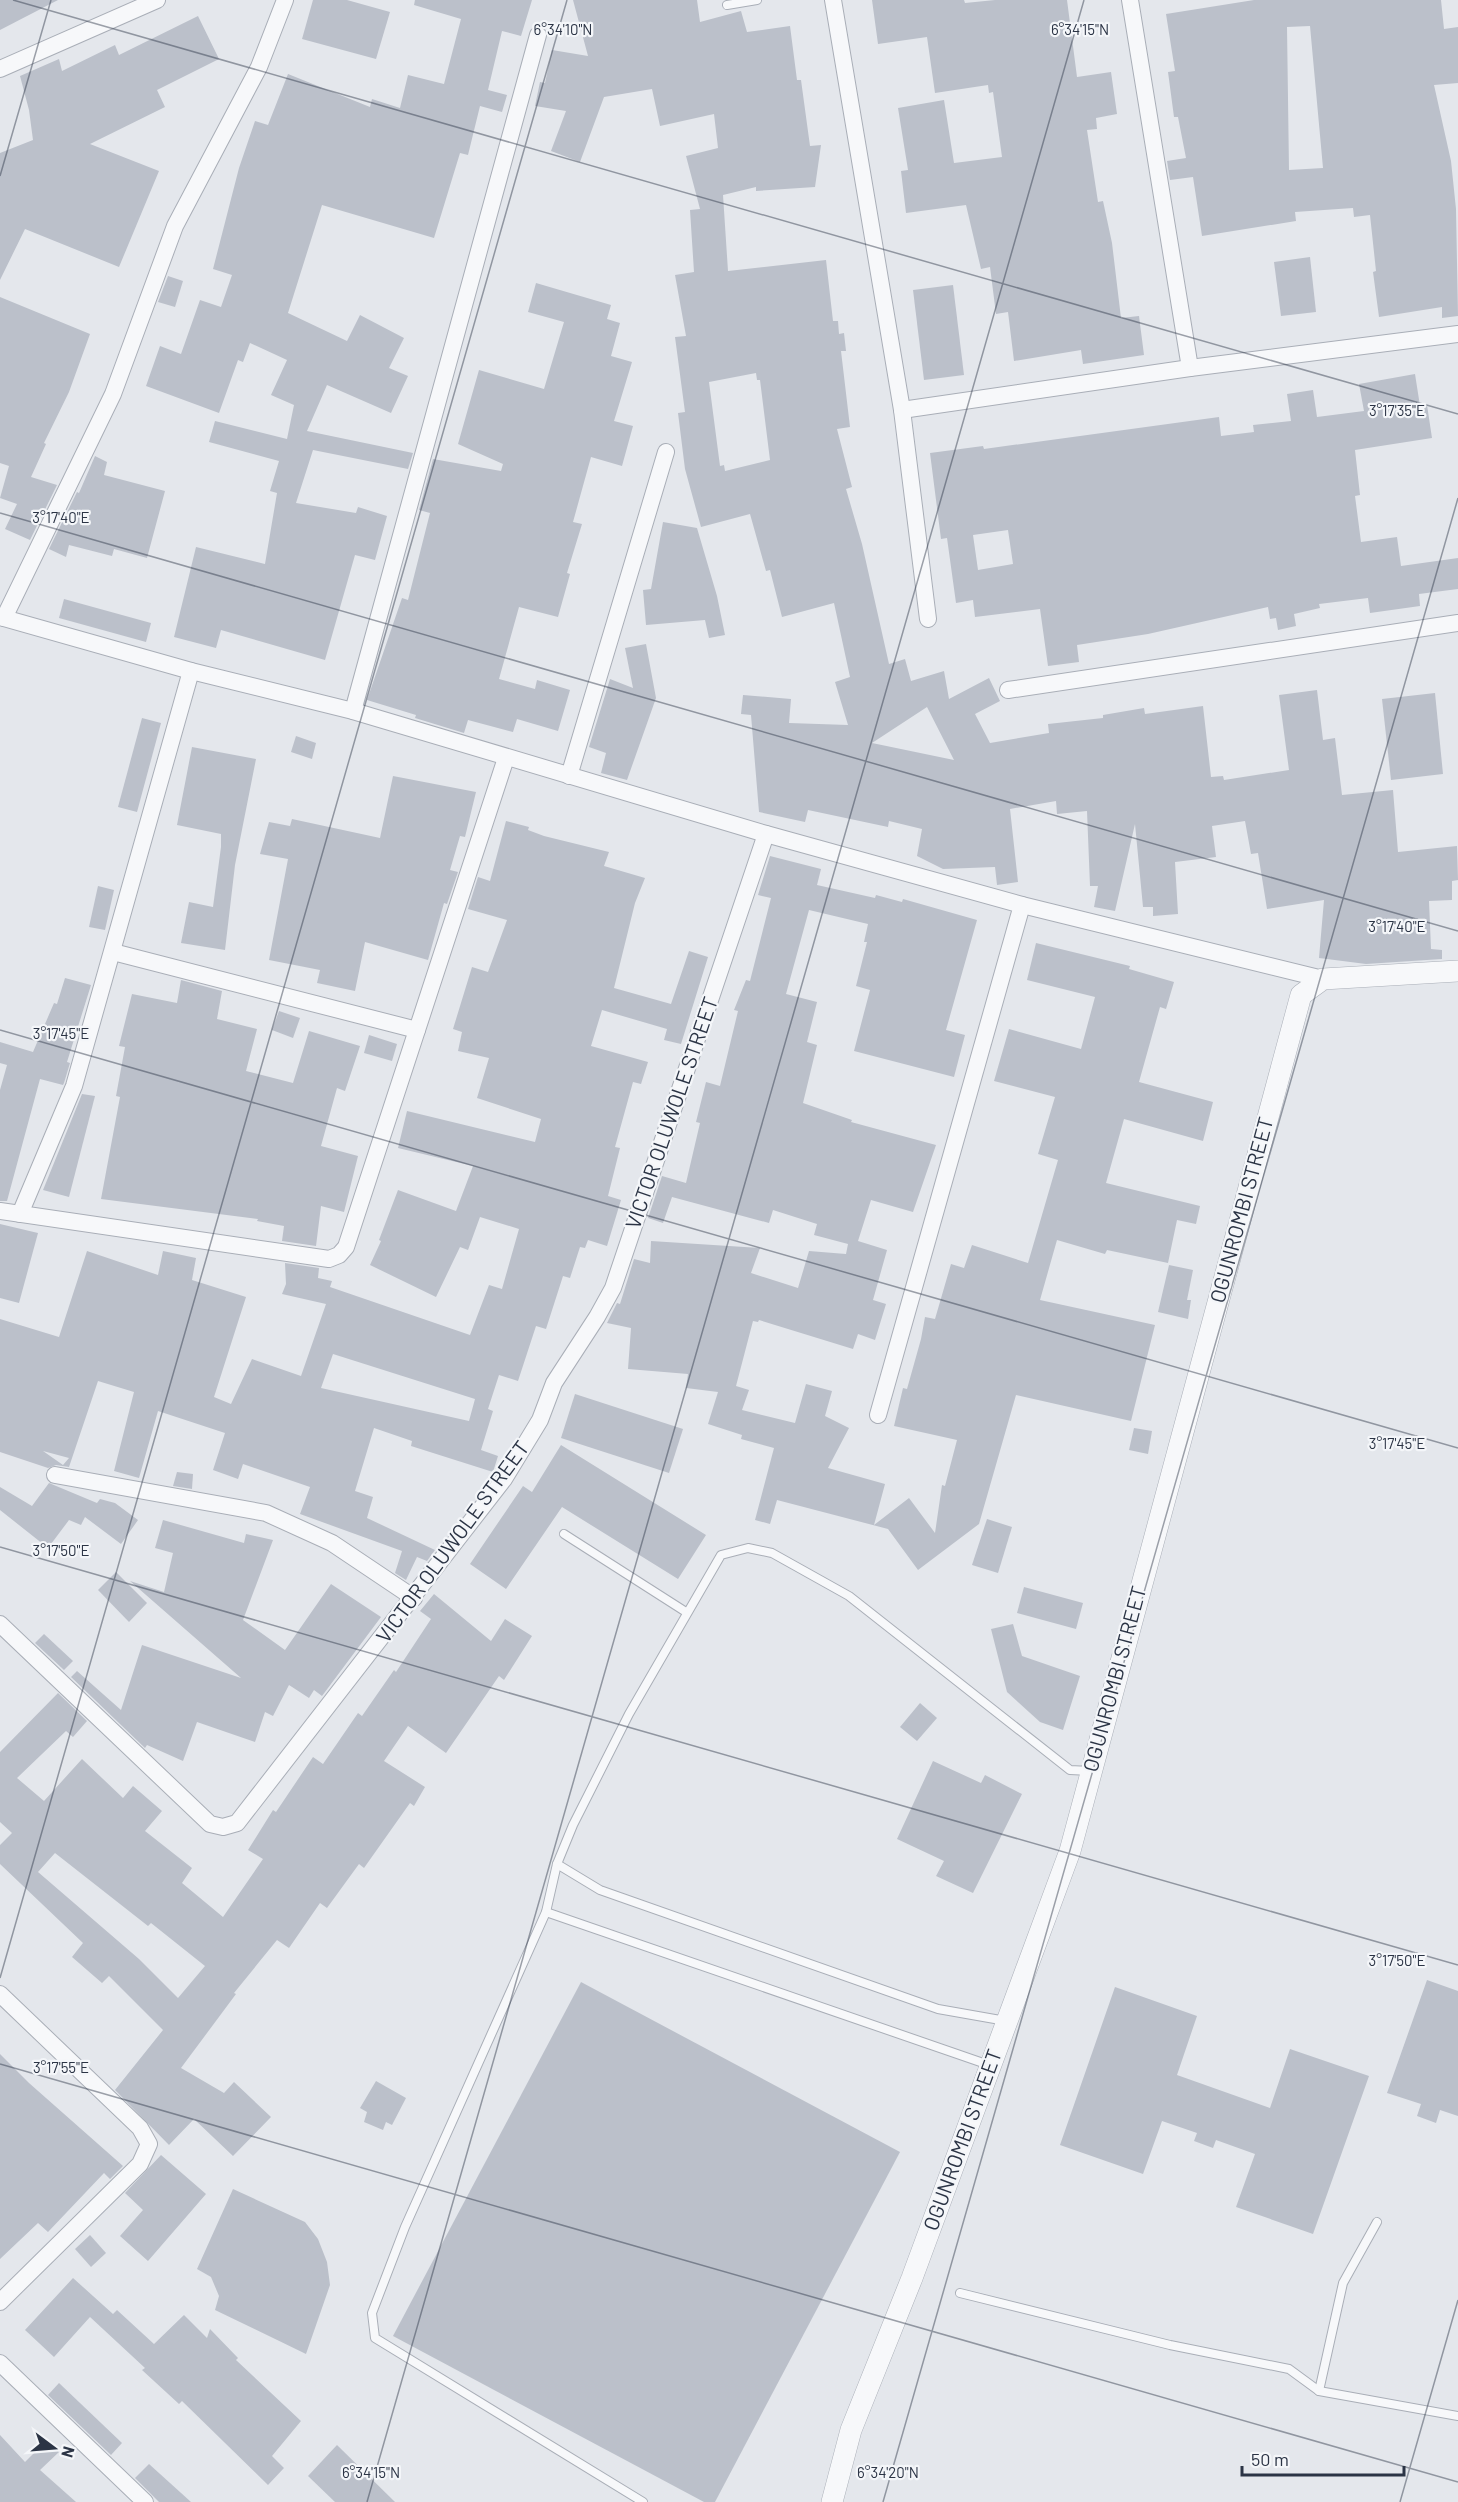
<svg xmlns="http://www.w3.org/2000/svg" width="1458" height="2502" font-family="Barlow,sans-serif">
	<rect width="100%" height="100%" fill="#e4e7ec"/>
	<g fill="#bbc0ca" fill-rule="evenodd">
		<path d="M0,0H58L0,30Z"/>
		<path d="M313,0H347L390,12L376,59L302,39Z"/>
		<path d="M415,0H532L521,36L502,31L488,90L507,95L502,112L480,106L468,155L460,153L434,238L322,205L288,313L347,341L360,315L404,338L389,368L408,376L391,413L327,385L307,431L413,453L408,469L313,450L296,503L356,513L358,507L387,516L375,560L355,555L325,660L221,630L216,648L174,637L196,547L265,564L277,493L270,491L279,461L209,442L215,421L287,439L294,405L271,395L287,360L250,343L243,362L238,360L219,413L146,386L160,346L181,354L200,300L221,307L232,275L213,269L239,168L255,121L268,125L288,74L370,107L372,99L400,108L408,75L444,84L461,19L414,5Z"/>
		<path d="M573,0H697L700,22L741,11L747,32L790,26L797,80H801L810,146L821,145L815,187L756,191V187L723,195L728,271L826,260L833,321H838L839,334L844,333L846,351H841L850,427L837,429L852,487L846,489L862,544L889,664L905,659L911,681L944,671L949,699L989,678L1000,701L975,714L990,743L1049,733L1048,724L1103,718V715L1144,708L1145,714L1203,706L1211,777L1223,776L1224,780L1289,770L1279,695L1317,690L1323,740L1335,738L1342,795L1393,790L1398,852L1457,846L1458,880L1452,881V900L1429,901L1431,949L1442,950V959L1366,964L1319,958L1324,900L1267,909L1258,853L1251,854L1245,821L1212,826L1216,857L1175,862L1178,914L1153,916V907H1143L1135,824L1115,911L1094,907L1098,886H1090L1087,811L1057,814L1056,801L1010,809L1018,882L997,885L995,867L943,869L917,856L922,829L889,821L888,827L808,810L805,822L759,812L751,715L741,714L743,695L791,699L789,723L848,725L835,682L850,677L834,603L782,617L770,570L766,571L750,514L701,527L685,469L678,413L685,412L675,337L686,336L675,275L694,272L690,210L700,209L686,156L718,148L714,114L660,126L652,89L604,97L580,162L551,151L566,111L535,106L540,82L545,83L552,50L588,56ZM756,373L757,380H760L770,460L725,471L724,465L720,466L709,382ZM927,707L954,760L872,743Z"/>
		<path d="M872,0H964L965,3L995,0H1067L1077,77L1111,72L1117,114L1096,118L1097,129L1087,130L1098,202L1103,201L1112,243L1121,318L1139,316L1144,355L1083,364L1081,350L1014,361L1008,312L996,314L990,267L981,269L966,205L906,213L901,171L908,170L898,108L944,100L954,163L1002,157L993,92L989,93L988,85L935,93L927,37L878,44Z"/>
		<path d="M1254,0H1441L1444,29L1458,27V83L1434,85L1451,161L1456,209L1458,316L1442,318V307L1379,317L1373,272L1376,271L1370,215L1354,217L1353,208L1295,212L1296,221L1202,236L1193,177L1170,180L1167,161L1186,158L1178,117H1174L1168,72L1175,71L1166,14ZM1310,26L1323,168L1289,170L1287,27Z"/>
		<path d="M198,16L219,59L157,90L165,107L90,144L159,171L119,267L25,229L0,280V153L33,140L29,110L20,76L59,59L62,71L115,45L119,55Z"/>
		<path d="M1310,257L1316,312L1281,316L1274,262Z"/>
		<path d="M168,276L183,281L175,307L158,302Z"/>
		<path d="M536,283L611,305L607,319L620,323L611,356L632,362L614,421L633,426L622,466L591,457L573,522L582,524L567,573L570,574L558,617L519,607L499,679L535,689L537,680L570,690L558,731L517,719L513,732L468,720L464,733L415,718L416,715L367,700L402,598L408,600L430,513L419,510L433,459L501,471L503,464L458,444L479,370L544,389L564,322L528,312Z"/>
		<path d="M953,285L964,375L924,380L913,290Z"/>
		<path d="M0,297L90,334L69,392L44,443L46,444L31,477L57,485L30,540L5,529L17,504L0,498L9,466L0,463Z"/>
		<path d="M1415,374L1420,406L1427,405L1432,438L1355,450L1360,495L1355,496L1361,542L1397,537L1401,566L1458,558V589L1419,594L1420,606L1370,613L1368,598L1319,604L1320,608L1294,614L1296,626L1278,630L1276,618L1270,619L1268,607L1148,634L1077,645L1079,662L1048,666L1040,609L975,617L973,600L956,603L947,538L941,539L930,453L983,446L984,449L1219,417L1221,436L1254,432L1253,425L1291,421L1287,394L1313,390L1317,417L1364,411L1359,384ZM1008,530L1013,564L978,570L973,535Z"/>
		<path d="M95,456L107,462L104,475L165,491L147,558L114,549L112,556L69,545L66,557L49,549L77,492L79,493Z"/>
		<path d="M663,522L697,528L717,596L725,635L709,638L705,620L646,625L643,590L651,589Z"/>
		<path d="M64,599L151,623L146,642L59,618Z"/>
		<path d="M646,644L656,698L627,780L601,773L606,753L589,747L610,679L633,688L625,648Z"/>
		<path d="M1435,693L1443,774L1391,780L1382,699Z"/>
		<path d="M142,718L161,723L137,812L118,807Z"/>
		<path d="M296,736L316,743L312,759L291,752Z"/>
		<path d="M192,747L256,759L235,865L225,950L181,943L189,902L213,907L221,847V834L177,825Z"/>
		<path d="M393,776L476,792L465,837L460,836L450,870L458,872L447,904L444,903L428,960L365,942L355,991L317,983L320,970L269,960L288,859L260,854L269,822L290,826L292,819L380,838Z"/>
		<path d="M506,821L529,827L528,830L544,836L609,852L604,866L645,878L635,903L614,988L671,1004L689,951L708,957L681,1044L664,1040L667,1029L602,1010L591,1046L648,1062L641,1084L633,1082L615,1147L620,1148L608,1196L621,1200L607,1246L588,1240L585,1248L580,1247L570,1278L563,1276L546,1329L536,1326L518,1381L499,1375L488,1409L493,1411L481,1450L498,1456L493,1472L411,1446L412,1441L374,1428L355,1491L373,1497L367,1518L435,1550L427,1561L417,1557L406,1580L395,1573L402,1551L300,1514L310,1487L243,1464L238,1479L213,1470L225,1433L158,1411L139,1478L114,1471L134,1392L98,1381L69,1467L56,1465L48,1468L0,1452V1319L59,1337L87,1251L158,1275L163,1251L196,1258L192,1280L246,1297L214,1397L231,1404L252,1359L301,1376L326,1304L282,1294L286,1284L285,1263L319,1268L318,1278L332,1281L330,1287L470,1335L489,1285L502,1289L519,1229L480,1217L468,1250L460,1247L436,1297L370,1265L381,1241L379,1240L398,1190L456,1211L473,1166L398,1148L407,1111L535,1142L541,1119L477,1098L489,1058L458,1051L462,1032L453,1029L472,967L488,972L507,920L468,909L478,877L490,881ZM333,1354L475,1399L469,1421L321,1388ZM43,1451L69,1458L63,1465Z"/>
		<path d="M770,856L821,869L817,885L875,898L876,895L902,902L903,899L977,920L946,1030L965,1035L954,1077L854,1051L870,990L856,986L867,942H864L868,924L809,910L786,994L817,1002L807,1042L817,1045L803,1103L852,1120L851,1122L936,1145L913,1212L871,1200L858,1241L887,1250L873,1300L886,1304L875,1340L858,1334L853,1349L759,1320L758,1322L753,1321L736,1386L749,1390L742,1410L795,1423L806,1384L832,1391L825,1416L849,1428L828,1468L885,1484L874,1525L909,1498L935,1533L942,1485L945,1486L957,1440L894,1426L903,1388L907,1389L921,1339L925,1317L935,1319L951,1264L964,1268L972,1245L1028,1263L1058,1160L1038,1154L1055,1097L994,1081L1009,1029L1081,1049L1095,997L1027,980L1036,943L1130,966L1129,969L1174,982L1166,1009L1160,1007L1139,1082L1213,1102L1203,1141L1124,1119L1106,1183L1200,1206L1196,1224L1177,1220L1168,1263L1107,1250L1105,1254L1057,1240L1040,1300L1155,1325L1131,1421L1016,1395L979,1524L918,1570L888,1529L777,1500L770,1524L755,1520L774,1448L741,1439L742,1435L708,1424L718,1392L686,1388L688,1374L628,1369L631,1328L607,1323L617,1303L620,1304L634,1259L650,1263L651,1241L760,1248L751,1273L798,1288L809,1251L846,1254L848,1244L814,1235L817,1224L773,1210L769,1223L672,1197L663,1223L648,1218L662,1176L686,1183L700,1123L696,1122L706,1082L720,1086L738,1011L734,1010L746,980L750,981L771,898L758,895Z"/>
		<path d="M98,886L114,890L105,930L89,927Z"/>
		<path d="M65,978L91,985L67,1062L70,1063L64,1083L63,1085L40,1079L7,1201H0V1090L7,1065L0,1063V1042L33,1052L54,1003L57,1004Z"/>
		<path d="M181,980L222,991L217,1019L257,1029L246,1071L293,1083L309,1031L360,1046L345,1091L337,1088L321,1146L358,1156L344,1212L321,1206L316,1246L282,1241L284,1226L257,1221L258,1219L101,1199L120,1097L116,1096L125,1047L119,1046L132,994L177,1003Z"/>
		<path d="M279,1011L300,1018L293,1038L272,1030Z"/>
		<path d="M369,1035L397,1044L392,1061L364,1053Z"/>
		<path d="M82,1094L95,1096L69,1197L43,1190Z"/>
		<path d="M0,1224L38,1233L19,1303L0,1298Z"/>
		<path d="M1169,1265L1193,1270L1187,1300H1191L1188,1319L1158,1312Z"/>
		<path d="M575,1394L683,1429L669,1473L561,1438Z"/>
		<path d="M1134,1428L1152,1431L1148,1454L1129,1450Z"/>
		<path d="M561,1445L706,1535L678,1579L562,1507L506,1589L470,1564L523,1486L532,1492Z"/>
		<path d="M177,1472L193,1474L192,1489L173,1486Z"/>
		<path d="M49,1483L97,1503L100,1499L115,1503L138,1520L121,1544L85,1517L81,1525L69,1520L48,1548L0,1510V1487L32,1506Z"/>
		<path d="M987,1519L1012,1527L998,1573L972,1565Z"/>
		<path d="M163,1520L244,1543L246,1534L273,1540L243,1620L285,1650L331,1584L381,1617L322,1696L314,1690L309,1698L289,1685L273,1716L265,1712L255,1742L197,1722L183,1761L147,1745L145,1748L71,1677L77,1671L121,1710L142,1645L241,1678L130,1581L164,1592L173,1553L155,1548Z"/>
		<path d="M116,1572L147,1603L129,1622L98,1590Z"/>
		<path d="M1024,1587L1083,1603L1076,1629L1017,1613Z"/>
		<path d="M434,1594L491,1641L505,1619L532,1636L504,1680L499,1676L446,1753L408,1726L384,1761L425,1787L414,1806L410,1803L364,1868L359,1864L327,1908L320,1903L289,1948L277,1940L234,1993L236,1994L181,2068L224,2093L234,2082L271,2117L233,2156L194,2119L169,2145L115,2090L163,2030L109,1976L102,1983L72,1957L83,1943L0,1864V1845L12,1833L0,1822V1752L58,1693L87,1721L73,1737L66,1731L17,1778L44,1801L82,1759L123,1798L133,1786L162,1811L145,1831L192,1868L182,1883L223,1917L263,1859L248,1850L273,1810L276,1812L313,1757L323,1764L358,1713L362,1716L394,1670L396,1672L431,1619L420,1611ZM55,1853L148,1926L151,1923L205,1966L178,1998L139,1959L38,1872Z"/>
		<path d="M1013,1624L1022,1656L1080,1676L1063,1730L1040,1722L1007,1692L991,1629Z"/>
		<path d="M44,1634L73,1661L64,1670L35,1643Z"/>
		<path d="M920,1703L937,1718L917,1741L900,1727Z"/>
		<path d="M933,1761L981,1783L985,1775L1022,1794L973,1893L936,1876L944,1861L897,1839Z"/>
		<path d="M1427,1980L1458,1991V2116L1440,2110L1436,2123L1417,2116L1421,2104L1387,2093Z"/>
		<path d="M581,1982L900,2152L715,2502H704L393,2336Z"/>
		<path d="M1115,1987L1197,2016L1177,2075L1270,2108L1290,2049L1369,2076L1313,2234L1236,2207L1255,2154L1216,2140L1213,2148L1194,2141L1197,2133L1162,2121L1143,2174L1060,2145Z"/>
		<path d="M0,2054L29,2083L123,2166L110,2179L104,2173L48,2232L38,2223L0,2259Z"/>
		<path d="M376,2081L406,2098L392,2125L386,2122L383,2130L364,2122L367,2112L360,2108Z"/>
		<path d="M161,2155L206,2194L148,2261L120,2236L143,2210L125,2193Z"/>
		<path d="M233,2189L305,2222L318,2239L327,2262L330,2285L306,2354L215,2310L219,2296L211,2277L197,2269Z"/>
		<path d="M90,2235L106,2253L91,2267L75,2249Z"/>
		<path d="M73,2278L113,2314L117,2310L154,2344L184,2315L207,2338L210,2329L238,2358L236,2360L301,2421L272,2456L284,2468L268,2485L182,2401L179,2404L142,2370L145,2368L90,2317L54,2357L25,2330Z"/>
		<path d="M59,2383L122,2443L111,2455L48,2395Z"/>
		<path d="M0,2435L25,2462L47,2440L59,2452L40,2470L76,2502H0Z"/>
		<path d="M337,2445L395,2502H335L308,2476Z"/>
		<path d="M149,2464L191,2502H159L135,2478Z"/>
	</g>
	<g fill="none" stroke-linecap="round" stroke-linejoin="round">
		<g stroke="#a9aeb7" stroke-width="10">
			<g id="service">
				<path d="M727,5L757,0"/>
				<path d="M564,1534L686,1612"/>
				<path d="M557,1864L600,1890L938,2009L1006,2021"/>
				<path d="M546,1912L989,2065"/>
				<path d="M960,2293L1170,2345L1289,2369L1319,2391L1458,2416"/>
				<path d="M1319,2391L1343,2283L1377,2222"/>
				<path d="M643,2502L375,2338L372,2313L405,2227L546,1912L557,1864L573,1825L629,1714L721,1555L748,1548L772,1553L849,1596L1070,1770L1090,1771"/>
			</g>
		</g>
		<g stroke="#a9aeb7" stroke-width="18">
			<g id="minor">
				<path d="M833,0L902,410L928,619"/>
				<path d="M1130,0L1190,368"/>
				<path d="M0,69L157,0"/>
				<path d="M902,410L1190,368L1458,334"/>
				<path d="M0,617L191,671L353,711L766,834L1022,905L1323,979"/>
				<path d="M4,618L113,394L175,226L259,67L285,0"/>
				<path d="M1008,690L1458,623"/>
				<path d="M353,711L538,35"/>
				<path d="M569,776L666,452"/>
				<path d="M113,952L417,1030"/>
				<path d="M0,1211L329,1259L339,1255L346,1247L506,758"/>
				<path d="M20,1214L74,1086L191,671"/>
				<path d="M878,1415L1022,905"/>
				<path d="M55,1475L266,1513L332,1543L414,1598"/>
				<path d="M0,1624L210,1824L223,1827L237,1823L504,1479L540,1420L554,1383L597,1317L613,1288L766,834"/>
				<path d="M0,1994L140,2128L149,2144L140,2164L0,2302"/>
				<path d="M0,2363L145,2502"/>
			</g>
		</g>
		<g stroke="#a9aeb7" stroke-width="22">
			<path id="tertiary" d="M832,2502L851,2430L912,2278L1070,1851L1301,995L1323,979L1458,971"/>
		</g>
		<use href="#service" stroke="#f7f8fa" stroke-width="8"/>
		<use href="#minor" stroke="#f7f8fa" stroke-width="16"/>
		<use href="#tertiary" stroke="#f7f8fa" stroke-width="21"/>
	</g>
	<path fill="none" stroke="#2b3445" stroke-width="1.5" stroke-opacity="0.45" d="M13,0L1458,414M0,176L51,0M0,513L1458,931M0,1030L1458,1448M0,1547L1458,1965M0,1978L567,0M0,2064L1458,2482M367,2502L1084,0M883,2502L1458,498M1400,2502L1458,2300"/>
	<g text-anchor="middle" stroke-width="4.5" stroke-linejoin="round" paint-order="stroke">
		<g font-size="21" fill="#2b3445" stroke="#f4f6f9">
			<text transform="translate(672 1113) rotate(-71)" y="7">VICTOR OLUWOLE STREET</text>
			<text transform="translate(1242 1210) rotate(-75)" y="7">OGUNROMBI STREET</text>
			<text transform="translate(453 1542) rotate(-54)" y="7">VICTOR OLUWOLE STREET</text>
			<text transform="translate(1115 1679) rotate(-75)" y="7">OGUNROMBI STREET</text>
			<text transform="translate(963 2140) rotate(-70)" y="7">OGUNROMBI STREET</text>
		</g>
	</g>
	<g font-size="15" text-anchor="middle" fill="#2b3445" stroke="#f4f6f9" stroke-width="4.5" stroke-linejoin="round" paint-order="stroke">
		<text x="563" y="35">6°34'10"N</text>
		<text x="1080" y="35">6°34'15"N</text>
		<text x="1397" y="416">3°17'35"E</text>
		<text x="61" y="523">3°17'40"E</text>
		<text x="1397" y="932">3°17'40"E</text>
		<text x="61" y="1039">3°17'45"E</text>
		<text x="1397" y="1449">3°17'45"E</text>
		<text x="61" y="1556">3°17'50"E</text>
		<text x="1397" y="1966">3°17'50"E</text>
		<text x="61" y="2073">3°17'55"E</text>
		<text x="371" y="2478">6°34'15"N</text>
		<text x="888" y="2478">6°34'20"N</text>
	</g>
	<g transform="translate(54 2448) rotate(106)" stroke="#f4f6f9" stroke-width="4.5" paint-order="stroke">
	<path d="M0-4.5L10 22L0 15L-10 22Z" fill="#2b3445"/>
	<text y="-9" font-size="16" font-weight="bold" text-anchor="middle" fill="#2b3445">N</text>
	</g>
	<path d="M1242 2466v9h162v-9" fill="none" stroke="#2b3445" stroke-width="3"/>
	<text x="1251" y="2466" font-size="18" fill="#2b3445" stroke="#f4f6f9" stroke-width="4.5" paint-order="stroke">50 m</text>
</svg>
